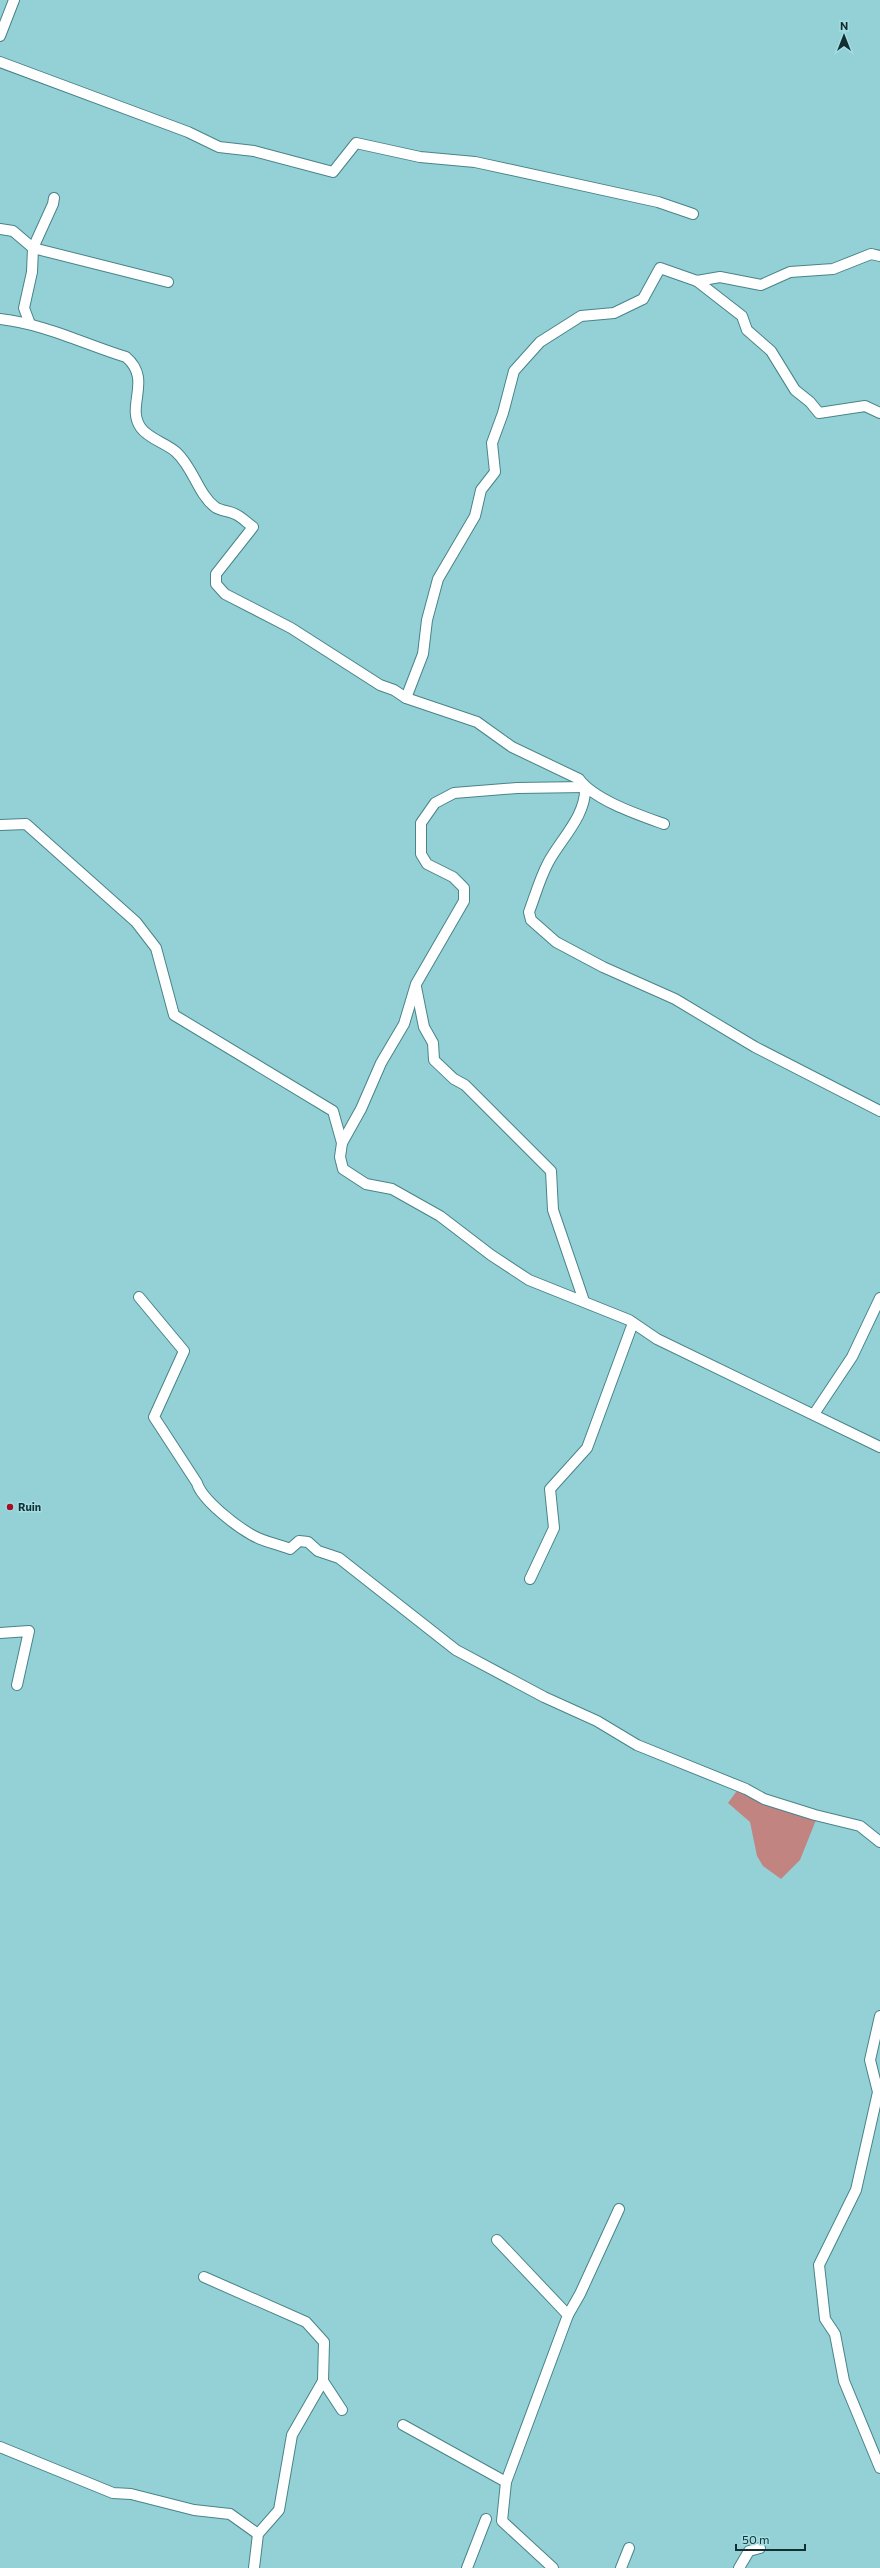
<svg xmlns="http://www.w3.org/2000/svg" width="880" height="2568" font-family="Commissioner,sans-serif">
	<rect width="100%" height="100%" fill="#94d1d7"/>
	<path fill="#c18481" d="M739,1788L816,1820L800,1860L781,1879L763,1866L757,1856L750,1822L728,1803Z"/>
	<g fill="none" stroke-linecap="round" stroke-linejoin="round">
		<g stroke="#488489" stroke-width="12">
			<g id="minor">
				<path d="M0,36L14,0"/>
				<path d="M0,62L188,132L219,147L254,151L333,172L356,143L420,157L475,162L658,202L693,214"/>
				<path d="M54,198L53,204L33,248L168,282"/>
				<path d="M0,229L13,231L33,248L32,272L24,308L30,324"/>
				<path d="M697,281L742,316L747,330L771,351L795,390L810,402L819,413L865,406L880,413"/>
				<path d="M0,319C45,324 84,344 126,357C153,380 125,406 141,428C149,439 166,443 176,452C193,467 198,494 215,507C221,511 229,511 235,514C242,517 247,523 253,527L216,574V584L225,594L291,628L380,685L394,690L406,698L477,722L512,747L579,779C594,800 639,815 664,824"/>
				<path d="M406,698L423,654L427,620L438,579L475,516L481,490L495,472L492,443L503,413L514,371L540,342L581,316L614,313L643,299L660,268L697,281L720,277L761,285L790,272L833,269L871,254L880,256"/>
				<path d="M585,787L517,788L454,793L435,803L421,823V854L427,864L453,877L464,888V901L416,984L404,1024L381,1063L361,1109L342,1143L340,1157L343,1169L366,1184L392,1189L440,1216L491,1255L529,1280L629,1320L657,1339L880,1447"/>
				<path d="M585,787C587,815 560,840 548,863C540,878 535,896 529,912L531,920L556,942L603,967L675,999L755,1047L880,1111"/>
				<path d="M0,825L26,824L136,922L156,948L174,1015L333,1111L342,1143"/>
				<path d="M416,987L424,1027L433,1043L434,1060L454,1079L465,1085L551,1171L553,1210L584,1301"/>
				<path d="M139,1297L184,1351L154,1417L197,1483C202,1500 236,1526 252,1535C264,1542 278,1544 290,1549L299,1541L308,1542L318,1551L339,1558L456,1650L544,1697L597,1721L637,1745L746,1789L764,1799L815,1815L860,1826L880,1842"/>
				<path d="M814,1414L852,1357L880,1298"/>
				<path d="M530,1579L554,1528L550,1489L587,1448L633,1323"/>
				<path d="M0,1633L29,1631L17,1685"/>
				<path d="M880,2016L870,2060L878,2092L856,2190L819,2265L825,2319L835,2334L844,2381L880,2468"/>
				<path d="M497,2240L568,2315L506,2482L502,2521L553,2568"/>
				<path d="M204,2277L306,2322L324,2342L323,2381L292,2435L279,2510L258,2534L254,2568"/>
				<path d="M568,2315L580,2294L619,2209"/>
				<path d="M323,2381L342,2410"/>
				<path d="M403,2425L506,2482"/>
				<path d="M0,2447L113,2493L131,2494L194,2510L230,2514L258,2534"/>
				<path d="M467,2568L486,2519"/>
				<path d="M621,2568L629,2548"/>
				<path d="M739,2568L749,2551L760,2548"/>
			</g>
		</g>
		<use href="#minor" stroke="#fff" stroke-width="10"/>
	</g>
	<circle fill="#a70e23" stroke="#a1dee4" stroke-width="1.5" cx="10" cy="1507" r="4"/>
	<g text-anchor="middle" stroke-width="3" stroke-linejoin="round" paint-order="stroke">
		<g font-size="11" font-weight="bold" fill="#152f31" stroke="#a1dee4" text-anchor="start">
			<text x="18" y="1511">Ruin</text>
		</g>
	</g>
	<g transform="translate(844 36)" stroke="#a1dee4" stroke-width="3" paint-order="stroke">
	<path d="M0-3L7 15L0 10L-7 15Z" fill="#152f31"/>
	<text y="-6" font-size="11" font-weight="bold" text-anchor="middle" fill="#152f31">N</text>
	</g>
	<path d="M736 2544v6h69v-6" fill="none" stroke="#152f31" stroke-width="2"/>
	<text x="742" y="2544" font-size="12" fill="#152f31" stroke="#a1dee4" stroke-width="3" paint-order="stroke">50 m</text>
</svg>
